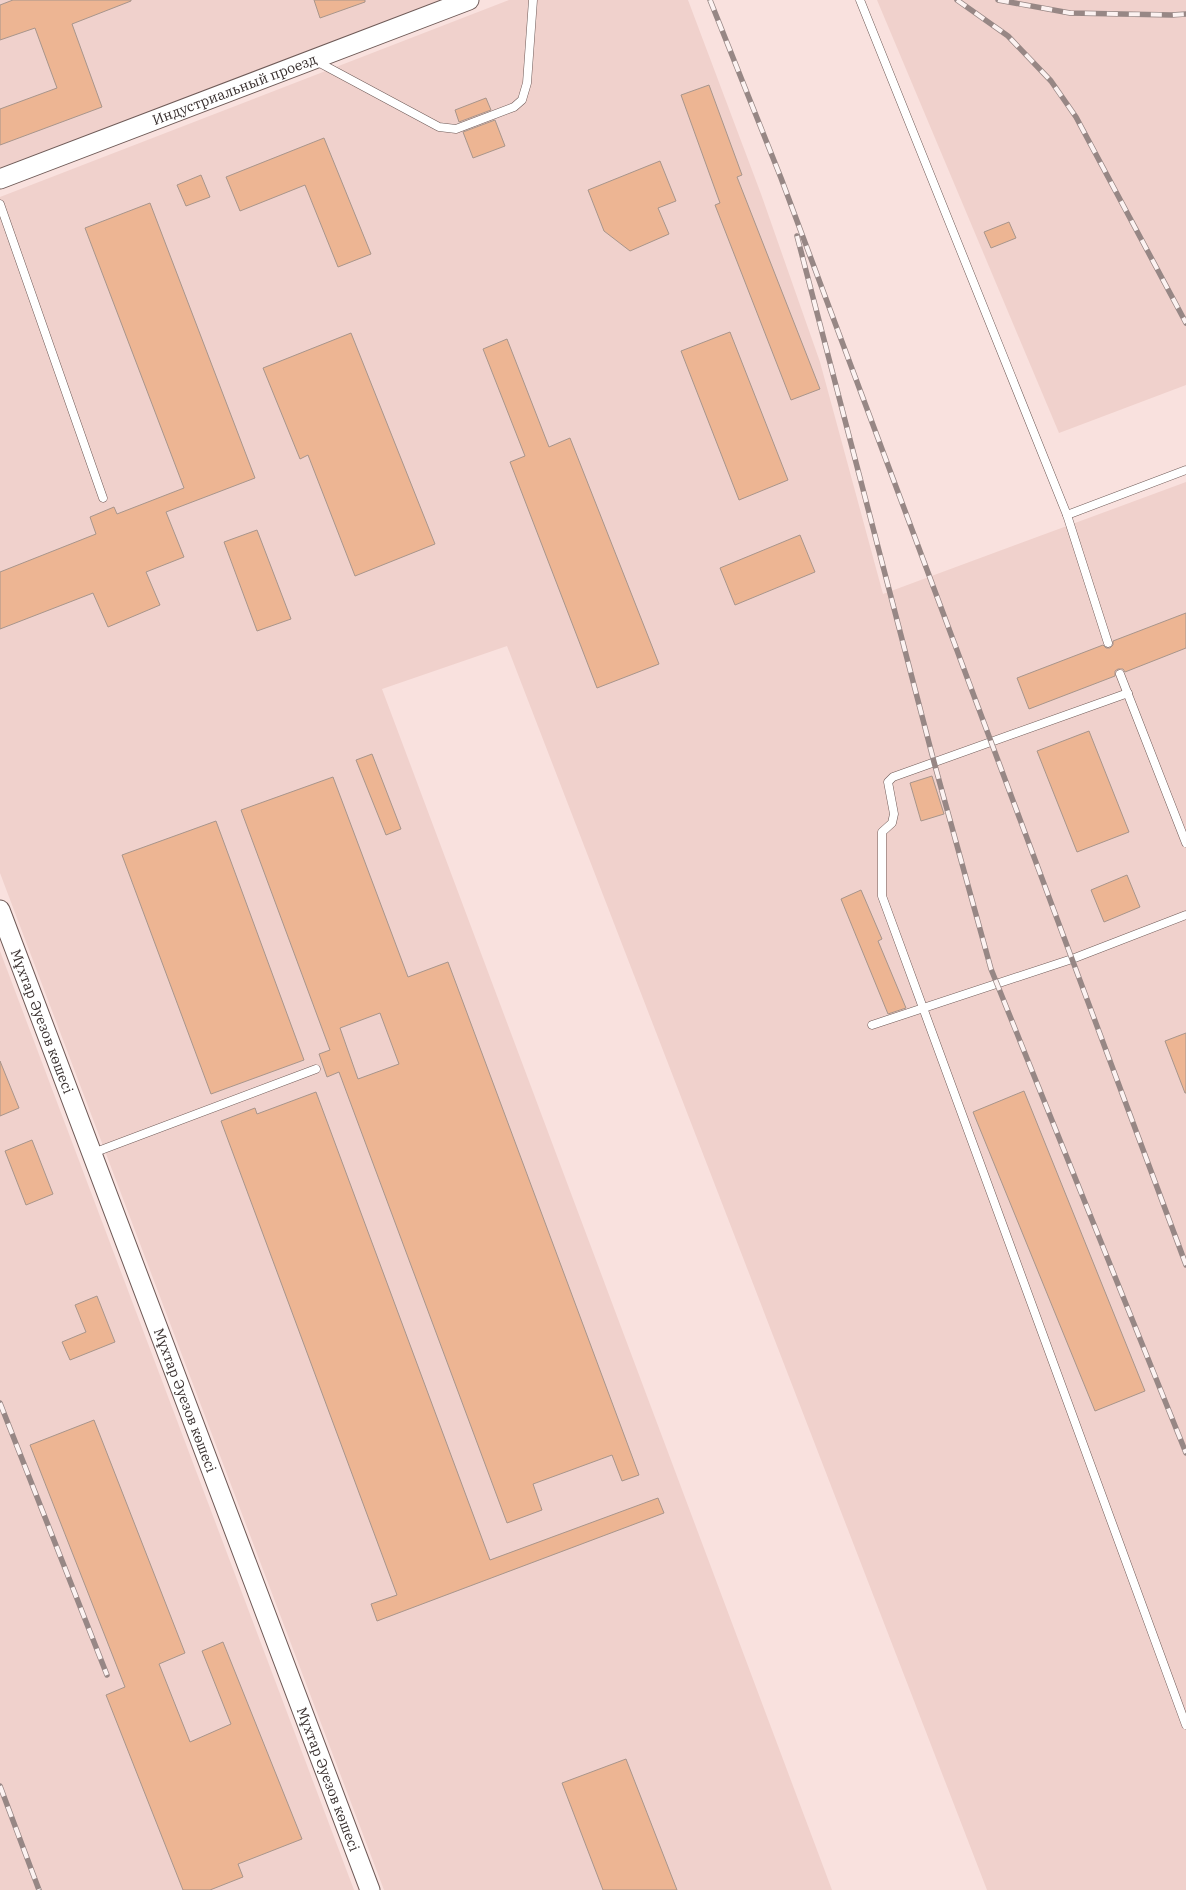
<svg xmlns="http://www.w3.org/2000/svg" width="1186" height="1890" font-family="'IBM Plex Serif',serif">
	<rect width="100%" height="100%" fill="#f9e1de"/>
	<g fill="#f0d1cc">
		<path d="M0,0H443L0,168Z"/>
		<path d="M509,0H688L761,194L820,362L883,594L1186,482V1890H987L507,646L382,689L832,1890H384L0,873V197Z"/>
		<path d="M877,0H1186V385L1059,433Z"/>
		<path d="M0,951L354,1890H0Z"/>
	</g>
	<g fill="#edb593" stroke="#a8958b" fill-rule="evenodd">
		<path d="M13,0H131V1L72,24L102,107L0,145V109L57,88L35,28L0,40V5Z"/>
		<path d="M314,0H365V2L320,18Z"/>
		<path d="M709,85L742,175L737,177L820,389L791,400L715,205L720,203L681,95Z"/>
		<path d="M486,98L491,110L459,122L455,110Z"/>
		<path d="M495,120L505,146L473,158L463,132Z"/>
		<path d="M324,138L371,254L338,267L305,185L240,211L226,177Z"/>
		<path d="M660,161L676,201L658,208L669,234L630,251L604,231L588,190Z"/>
		<path d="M201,175L210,197L186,206L177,185Z"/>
		<path d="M150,203L255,478L166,512L184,557L146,572L160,605L108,627L93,593L0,629V572L96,534L90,517L114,507L117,514L184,488L85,228Z"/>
		<path d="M1009,222L1016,238L991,248L984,232Z"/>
		<path d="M730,332L788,480L739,500L681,351Z"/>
		<path d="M351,333L435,544L355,576L308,455L300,459L263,368Z"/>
		<path d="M507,339L549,447L570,438L659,664L597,688L510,462L525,456L483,349Z"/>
		<path d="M257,530L291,619L257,631L224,542Z"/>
		<path d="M800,535L815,572L735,605L720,568Z"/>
		<path d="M1186,613V648L1125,672L1123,669H1118L1115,671V676L1029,709L1017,678L1103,645L1106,648H1110L1113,645V641Z"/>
		<path d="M1089,731L1129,832L1077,852L1037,751Z"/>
		<path d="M372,754L401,829L386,835L356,760Z"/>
		<path d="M932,776L944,814L921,821L910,783Z"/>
		<path d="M333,777L408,977L448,962L639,1475L622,1481L612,1455L533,1484L542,1510L507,1523L339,1072L327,1077L319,1054L330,1050L241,810ZM380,1013L399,1064L358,1079L340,1028Z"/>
		<path d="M216,821L304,1060L211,1094L122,855Z"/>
		<path d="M1127,875L1140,907L1104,922L1091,890Z"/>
		<path d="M861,890L882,939L878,941L906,1008L888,1014L841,899Z"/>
		<path d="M1186,1033V1093H1185L1165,1041Z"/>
		<path d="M0,1061L19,1108L0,1116Z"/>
		<path d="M1024,1091L1145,1391L1095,1411L973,1112Z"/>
		<path d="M316,1092L490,1560L658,1498L664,1513L377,1621L371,1604L397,1595L221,1121L255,1108L257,1114Z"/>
		<path d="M32,1140L53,1194L26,1205L5,1151Z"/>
		<path d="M97,1296L115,1342L70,1360L62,1342L86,1332L75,1305Z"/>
		<path d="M94,1420L185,1653L159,1664L190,1742L231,1724L202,1651L223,1642L302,1839L238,1864L243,1877L210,1890H183L106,1695L125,1687L30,1445Z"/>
		<path d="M626,1759L677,1890H603L562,1783Z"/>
	</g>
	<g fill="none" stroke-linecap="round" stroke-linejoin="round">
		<g stroke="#6e5a57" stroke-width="9">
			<g id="service">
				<path d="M860,0L1067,515L1108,643"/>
				<path d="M316,61L439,127L456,129L514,107L522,100L527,83L533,0"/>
				<path d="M0,204L103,498"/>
				<path d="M1067,515L1186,470"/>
				<path d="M1120,674L1186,843"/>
				<path d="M1128,693L893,777L888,782L894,814L892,823L882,832V896L1186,1725"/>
				<path d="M872,1025L1072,959L1186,915"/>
				<path d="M93,1153L316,1069"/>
			</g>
		</g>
		<g stroke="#6e5a57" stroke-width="21">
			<g id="tertiary">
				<path id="s1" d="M0,179L469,0"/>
				<path id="s2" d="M0,910L370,1890"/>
			</g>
		</g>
		<use href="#service" stroke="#fff" stroke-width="8"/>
		<use href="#tertiary" stroke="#fff" stroke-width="19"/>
		<g stroke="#978785" stroke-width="5.5">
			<g id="rail">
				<path d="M710,0L781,178L1186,1265"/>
				<path d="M957,0L1008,36L1051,81L1076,117L1186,323"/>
				<path d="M998,0L1070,13L1172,15L1186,14"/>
				<path d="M797,236L934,762L991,969L1186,1453"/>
				<path d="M0,1403L107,1675"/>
				<path d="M0,1786L39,1890"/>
			</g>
		</g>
		<use href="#rail" stroke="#fcf2f1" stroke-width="4" stroke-dasharray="11" stroke-linecap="butt"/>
	</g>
	<g text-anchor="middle" stroke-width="4" stroke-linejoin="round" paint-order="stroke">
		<g font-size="14" fill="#372e2d" stroke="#fcf2f1">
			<text dy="5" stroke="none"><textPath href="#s1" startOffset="251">Индустриальный проезд</textPath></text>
			<text dy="5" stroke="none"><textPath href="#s2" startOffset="119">Мұхтар Әуезов көшесі</textPath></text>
			<text dy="5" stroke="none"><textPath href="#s2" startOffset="524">Мұхтар Әуезов көшесі</textPath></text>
			<text dy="5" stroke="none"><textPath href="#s2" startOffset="929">Мұхтар Әуезов көшесі</textPath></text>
		</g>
	</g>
</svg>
